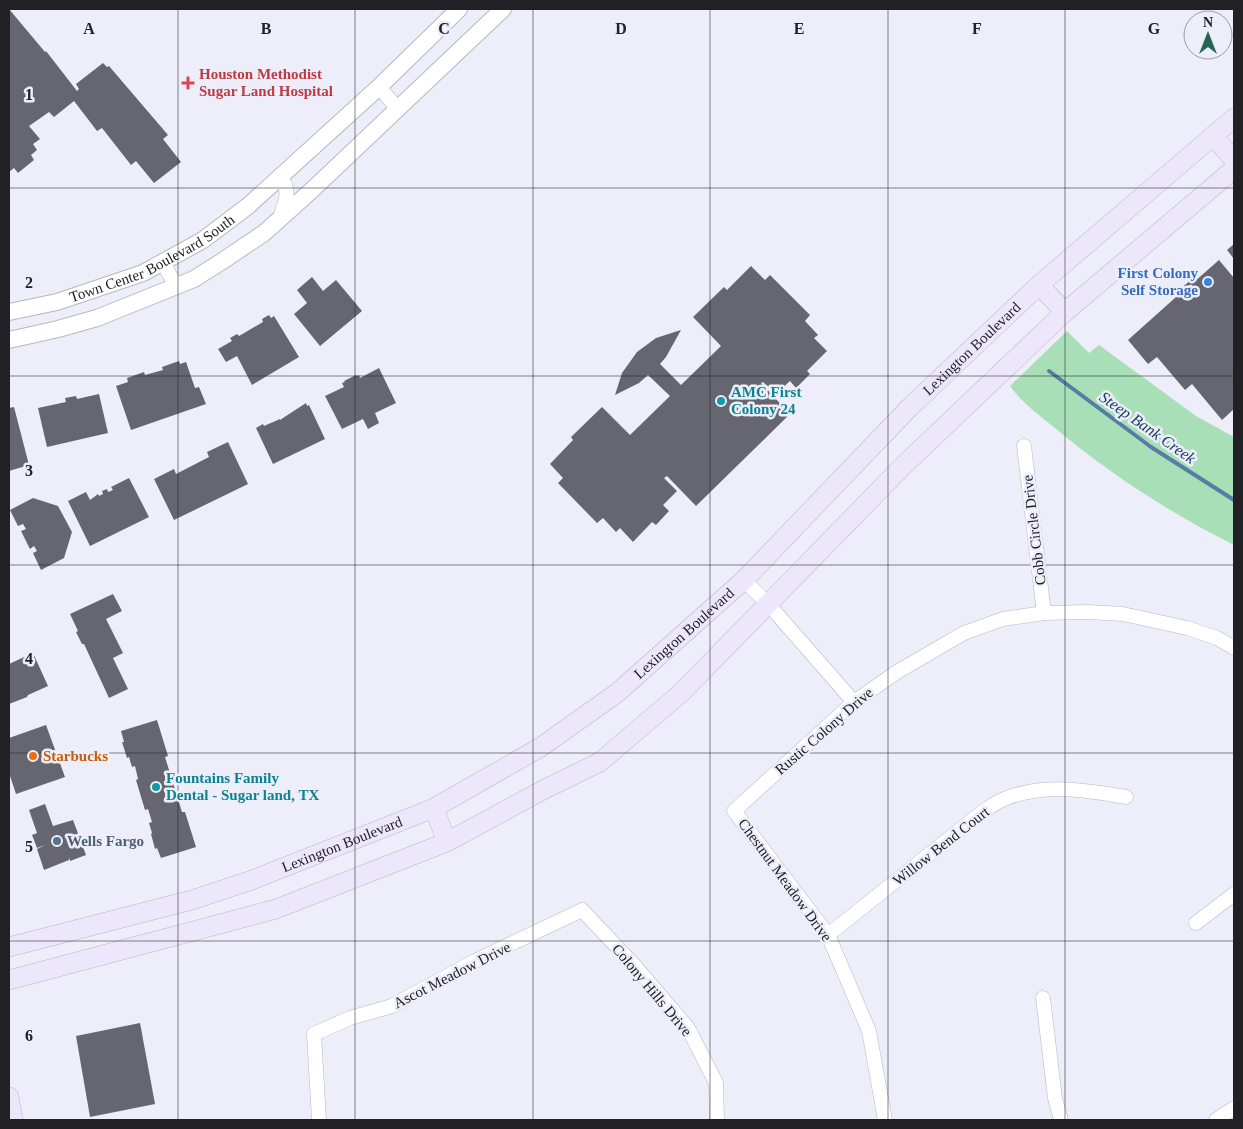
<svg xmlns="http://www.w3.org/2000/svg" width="1243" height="1129" font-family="'Times New Roman',serif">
	<rect width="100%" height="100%" fill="#edeefa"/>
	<path fill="#a9dfb6" d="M1067,331L1089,353L1099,345L1196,416L1234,437V545C1170,513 1110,474 1055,428C1039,415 1022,403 1010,386Z"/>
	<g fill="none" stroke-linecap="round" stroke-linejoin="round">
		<path stroke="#567da4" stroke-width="4" d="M1049,371L1151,447L1234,500"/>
	</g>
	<g fill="#666670">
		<path d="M9,9L45,52L46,51L77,91L79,89L76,84L103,63L107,67L109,66L168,135L163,139L181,162L154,183L136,161L131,165L102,128L97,131L74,101L54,117L49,112L29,126L40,139L33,144L37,150L31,155L34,160L18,173L14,168L9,172Z"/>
		<path d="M1234,244V259L1227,250Z"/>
		<path d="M1219,260L1234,278V409L1222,420L1192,384L1185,390L1157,357L1148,364L1128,340L1176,297L1174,294L1191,280L1194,282Z"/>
		<path d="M751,266L765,280L770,275L810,315L805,321L818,335L814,338L827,351L807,371L810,374L796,388L790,381L776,394L763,382L761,383L790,414L696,506L667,476L664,478L677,491L663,505L669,511L656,525L652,522L633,542L620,528L616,532L603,518L597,523L558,483L563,478L550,464L573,440L571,437L602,407L630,435L670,396L648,375L639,383L615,395L622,373L637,352L656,338L681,330L666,357L660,364L681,385L721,346L693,317L724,287L727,290Z"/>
		<path d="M312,277L323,291L336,280L362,311L320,346L294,314L307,303L297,290Z"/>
		<path d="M269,315L271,318L274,316L299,357L252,385L237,356L226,362L218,349L232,341L230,338L237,334L239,336L263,322L262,319Z"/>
		<path d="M179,361L180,364L186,362L195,388L199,387L206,404L131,430L116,386L128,382L127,378L144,372L145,375L163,370L162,367Z"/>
		<path d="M379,368L396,403L375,413L379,423L368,429L363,419L342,429L325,396L344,387L342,383L345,382L344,381L356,375L357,376L359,375L360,378Z"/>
		<path d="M99,394L108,433L47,447L38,408L66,402L65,398L76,396L77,399Z"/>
		<path d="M306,403L307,406L309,405L325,439L273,464L256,428L263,424L264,426L280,419V420Z"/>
		<path d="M14,407L29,465L9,471V408Z"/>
		<path d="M228,442L248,484L174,520L154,479L174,469L176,474L209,457L207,452Z"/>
		<path d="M129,478L149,517L90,546L68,501L86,492L90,500L98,494L99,496L103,494L102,491L107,489L108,492L113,490L111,487Z"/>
		<path d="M33,498L58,506L72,532L64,558L41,570L33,553L37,551L34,546L30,549L21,531L26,529L23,524L18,526L10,510Z"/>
		<path d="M113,594L122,611L106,619L123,653L113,658L128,689L109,698L84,644H82L76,632L78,631L70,614Z"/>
		<path d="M33,653L48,686L28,695L27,697L9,704V664Z"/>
		<path d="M157,720L168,756L165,757L182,812H185L196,847L161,858L157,848L155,849L151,834L152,833L149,823L152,822L148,809L145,810L136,780L138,779L135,766L132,767L129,757L127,758L122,742H124L121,731Z"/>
		<path d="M46,725L65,777L16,794L9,773V738Z"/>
		<path d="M45,804L53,826L73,820L86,855L70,861L69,857V860L44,870L37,849L45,845L37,848L32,835L37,833L29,810Z"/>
		<path d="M140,1023L155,1104L90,1117L76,1036Z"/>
	</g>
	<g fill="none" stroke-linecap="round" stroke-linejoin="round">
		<g stroke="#b7b7c3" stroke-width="15">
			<g id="minor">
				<path d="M379,87L398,109"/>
				<path d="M279,220C285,202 292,192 280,176"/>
				<path d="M163,263L176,286"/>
				<path d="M1024,446L1044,613"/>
				<path d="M744,580L769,605L854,702"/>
				<path d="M1196,923L1234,894"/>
				<path d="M828,935L981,813C989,808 996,802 1004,799C1044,783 1086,790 1126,797"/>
				<path d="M1043,998L1055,1098L1061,1120"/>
				<path d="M319,1120L314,1034L350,1018L392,1006L473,962L582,910L634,965L688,1028L716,1083L717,1120"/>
				<path d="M885,1120L869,1031L828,935L734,811L854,702L897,672L964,633L1003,619L1044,613L1088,612L1123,614L1187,628L1217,638L1234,648"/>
				<path d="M1216,1120L1234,1108"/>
			</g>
		</g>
		<g stroke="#b7b7c3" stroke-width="18">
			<g id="tertiary">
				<path id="s1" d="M9,312L57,302L143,273L203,240L248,206L379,87L459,9"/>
				<path d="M9,340L58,329L97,318L194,279L224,260L264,233L312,190L503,9"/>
			</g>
		</g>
		<g stroke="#b7b7c3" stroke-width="20">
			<g id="secondary">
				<path d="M1213,136L1234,160"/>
				<path d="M1039,285L1065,312"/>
				<path d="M434,808L447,842"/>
				<path id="s2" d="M9,947L192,900L252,880L434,808L541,747L617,693L744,580L910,407L1039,285L1234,118"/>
				<path d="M9,980L276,909L447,842L541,791L600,762L681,693L904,465L1065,312L1234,169"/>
				<path d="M9,1097L13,1120"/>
			</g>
		</g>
		<use href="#minor" stroke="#fff" stroke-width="14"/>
		<use href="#tertiary" stroke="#fff" stroke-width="16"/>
		<use href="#secondary" stroke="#ece7fa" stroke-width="19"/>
	</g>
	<path fill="none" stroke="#212125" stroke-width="1" stroke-opacity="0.55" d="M178,9V1120M355,9V1120M533,9V1120M710,9V1120M888,9V1120M1065,9V1120M9,188H1234M9,376H1234M9,565H1234M9,753H1234M9,941H1234"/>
	<path fill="#e0444e" stroke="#edeefa" stroke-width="2" d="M185.5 75.5h5v5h5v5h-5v5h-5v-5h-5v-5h5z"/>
	<circle fill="#3f7fe0" stroke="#edeefa" stroke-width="2" cx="1208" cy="282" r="5"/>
	<g fill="#0f9aa8" stroke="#edeefa" stroke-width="2">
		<circle cx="721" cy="401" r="5"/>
		<circle cx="156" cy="787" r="5"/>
	</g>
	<circle fill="#e8710a" stroke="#edeefa" stroke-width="2" cx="33" cy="756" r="5"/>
	<circle fill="#5c6f8a" stroke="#edeefa" stroke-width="2" cx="57" cy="841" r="5"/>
	<g text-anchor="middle" stroke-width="5" stroke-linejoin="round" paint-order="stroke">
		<g font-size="15" font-weight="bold" fill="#be3a42" stroke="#edeefa" text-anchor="start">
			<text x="199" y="79">Houston Methodist<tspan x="199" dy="17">Sugar Land Hospital</tspan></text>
		</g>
		<g font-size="15" fill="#212125" stroke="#edeefa">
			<text dy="5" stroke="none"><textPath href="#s1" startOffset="154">Town Center Boulevard South</textPath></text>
			<text dy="5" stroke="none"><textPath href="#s2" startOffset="1159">Lexington Boulevard</textPath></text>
			<text transform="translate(1034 530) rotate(-97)" y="5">Cobb Circle Drive</text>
			<text dy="5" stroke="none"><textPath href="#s2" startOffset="754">Lexington Boulevard</textPath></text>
			<text transform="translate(824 731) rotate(-41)" y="5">Rustic Colony Drive</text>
			<text dy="5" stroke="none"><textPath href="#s2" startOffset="349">Lexington Boulevard</textPath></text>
			<text transform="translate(941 846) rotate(-38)" y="5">Willow Bend Court</text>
			<text transform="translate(785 880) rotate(54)" y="5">Chestnut Meadow Drive</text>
			<text transform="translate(452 975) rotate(-27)" y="5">Ascot Meadow Drive</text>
			<text transform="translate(652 990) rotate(50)" y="5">Colony Hills Drive</text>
		</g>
		<g font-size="15" font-weight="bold" fill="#366cbe" stroke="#edeefa" text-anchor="end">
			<text x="1198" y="278">First Colony<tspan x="1198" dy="17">Self Storage</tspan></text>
		</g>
		<g font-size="15" font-weight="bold" fill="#0d838f" stroke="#edeefa" text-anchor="start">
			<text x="731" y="397">AMC First<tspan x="731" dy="17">Colony 24</tspan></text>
			<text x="166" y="783">Fountains Family<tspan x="166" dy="17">Dental - Sugar land, TX</tspan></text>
		</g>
		<g font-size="15" font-weight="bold" fill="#c56008" stroke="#edeefa" text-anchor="start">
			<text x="43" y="761">Starbucks</text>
		</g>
		<g font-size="15" font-weight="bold" fill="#4e5e75" stroke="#edeefa" text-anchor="start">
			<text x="67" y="846">Wells Fargo</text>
		</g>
		<g font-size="16" font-style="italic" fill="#113c5f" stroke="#edeefa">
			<text transform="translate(1148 427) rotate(35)" y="6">Steep Bank Creek</text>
		</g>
	</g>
	<g font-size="16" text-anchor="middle" font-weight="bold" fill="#212125" stroke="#edeefa" stroke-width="5" stroke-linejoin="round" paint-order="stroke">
		<text x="89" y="34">A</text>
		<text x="266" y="34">B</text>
		<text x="444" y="34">C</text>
		<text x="621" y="34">D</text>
		<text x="799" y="34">E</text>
		<text x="977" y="34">F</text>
		<text x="1154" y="34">G</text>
		<text x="29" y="100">1</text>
		<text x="29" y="288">2</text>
		<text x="29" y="476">3</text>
		<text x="29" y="664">4</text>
		<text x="29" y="852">5</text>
		<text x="29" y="1041">6</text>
	</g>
	<rect width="1243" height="1129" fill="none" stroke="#212125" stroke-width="20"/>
	<g transform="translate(1208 35)"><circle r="24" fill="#edeefa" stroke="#9b9ca5"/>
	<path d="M0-4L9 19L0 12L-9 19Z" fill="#246452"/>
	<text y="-8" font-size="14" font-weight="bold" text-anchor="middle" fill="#212125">N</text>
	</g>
</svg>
